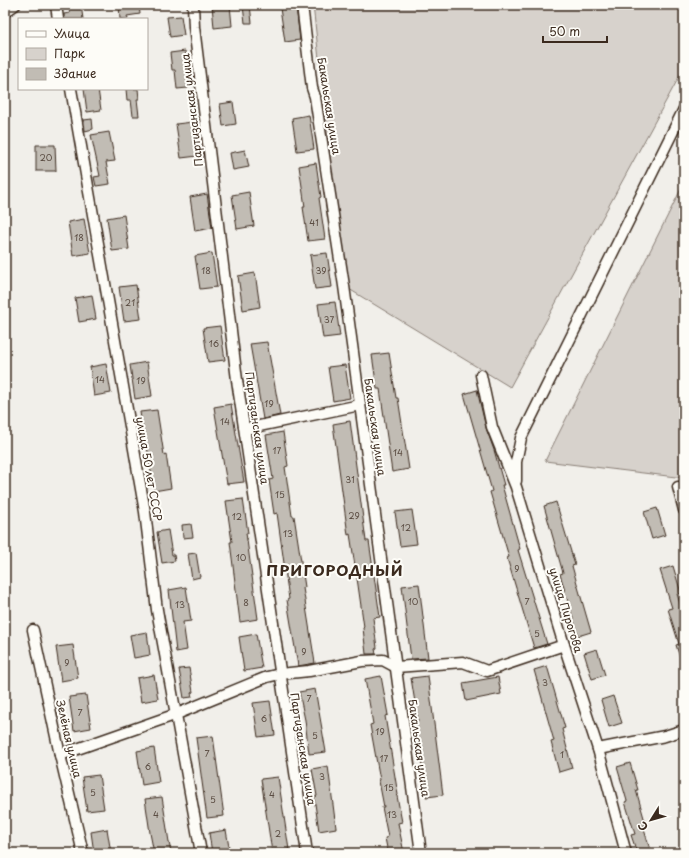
<svg xmlns="http://www.w3.org/2000/svg" width="689" height="858" font-family="'Playpen Sans',sans-serif">
	<rect width="100%" height="100%" fill="#f1efea"/>
	<filter id="ink" filterUnits="userSpaceOnUse"><feTurbulence type="fractalNoise" baseFrequency=".025" numOctaves="2"/><feDisplacementMap in="SourceGraphic" scale="8" xChannelSelector="R" yChannelSelector="G"/><feConvolveMatrix kernelMatrix="1 2 1 2 8 2 1 2 1" color-interpolation-filters="sRGB"/></filter>
	<g filter="url(#ink)">
		<g fill="#d7d2cc" stroke="#897e75">
			<path d="M313,5H684V68L510,387L344,286Z"/>
			<path d="M684,183V478L545,461Z"/>
		</g>
		<g fill="#c1bcb4" stroke="#3b2a1e">
			<path d="M68,5H81L83,19H64V14L70,13Z"/>
			<path d="M119,5H139L140,14L127,16L128,19H120Z"/>
			<path d="M212,5H230L232,26L214,28Z"/>
			<path d="M243,5H250L252,23H245Z"/>
			<path d="M296,6L300,40L285,42L280,8Z"/>
			<path d="M181,16L184,35L170,37L167,17Z"/>
			<path d="M185,51L187,68H186L188,88L177,89L175,70H172L170,53Z"/>
			<path d="M84,89H98L101,110L87,112Z"/>
			<path d="M126,89H138L139,99H137L139,116H133L131,100H127Z"/>
			<path d="M233,102L236,124L223,126L220,104Z"/>
			<path d="M309,115L314,149L297,151L292,118Z"/>
			<path d="M92,119L93,129L85,131L84,120Z"/>
			<path d="M193,122L198,156L181,158L176,124Z"/>
			<path d="M109,132L115,161L106,162L110,184L96,186L94,177L100,176L91,135Z"/>
			<path d="M36,145H55L56,171H36Z"/>
			<path d="M245,150L249,167L233,170L230,153Z"/>
			<path d="M316,163L321,197L319,198L325,239L308,241L303,207H305L299,166Z"/>
			<path d="M249,192L254,226L237,229L232,195Z"/>
			<path d="M207,194L212,228L195,231L190,197Z"/>
			<path d="M124,215L129,249L112,251L107,218Z"/>
			<path d="M84,219L90,253L73,256L68,222Z"/>
			<path d="M212,253L217,287L200,289L195,256Z"/>
			<path d="M327,253L332,287L315,289L310,255Z"/>
			<path d="M255,273L260,307L243,310L238,276Z"/>
			<path d="M136,285L141,319L124,321L119,287Z"/>
			<path d="M92,295L96,319L79,322L75,298Z"/>
			<path d="M335,302L340,336L323,338L318,304Z"/>
			<path d="M220,326L225,360L208,362L203,328Z"/>
			<path d="M267,342L280,415L263,419L250,344Z"/>
			<path d="M389,353L396,398H398L409,469L392,472L380,389H377L372,355Z"/>
			<path d="M147,362L152,396L135,399L130,365Z"/>
			<path d="M106,364L111,393L94,396L90,367Z"/>
			<path d="M345,365L350,398L333,401L328,367Z"/>
			<path d="M477,390L486,428L494,450L504,485H502L520,549L518,550L547,644L534,648L507,558L509,557L490,492L492,491L464,394Z"/>
			<path d="M231,404L244,482L227,484L214,407Z"/>
			<path d="M157,410L164,455L166,454L171,488L154,491L147,446H145L140,412Z"/>
			<path d="M350,421L366,541H369L380,617L373,618L377,648L375,649L376,654H366L363,628L364,627L358,585L350,534L348,535L333,424Z"/>
			<path d="M283,432L288,466L285,467L292,516H294L305,587L303,588L315,663L298,666L287,600L289,599L277,513L274,514L269,480L273,479L266,435Z"/>
			<path d="M243,499L248,533H246L258,619L240,622L230,542H232L226,501Z"/>
			<path d="M556,502L575,565L572,566L591,632L578,636L560,574L563,573L544,506Z"/>
			<path d="M657,508L665,535L652,539L644,512Z"/>
			<path d="M412,510L417,544L400,546L395,512Z"/>
			<path d="M191,524L193,537L183,538L182,525Z"/>
			<path d="M168,530L172,555H174L175,561L162,563L157,532Z"/>
			<path d="M196,553L200,577L192,579L188,554Z"/>
			<path d="M673,566L681,593L677,594L684,616V664H682L676,645L679,644L668,609L672,608L660,570Z"/>
			<path d="M419,584L428,658L411,659L402,586Z"/>
			<path d="M186,587L191,621L183,622L187,650L176,652L169,590Z"/>
			<path d="M147,632L150,655L134,658L130,635Z"/>
			<path d="M256,634L262,668L244,671L239,637Z"/>
			<path d="M73,645L78,678L61,681L56,647Z"/>
			<path d="M597,649L605,675L592,679L584,653Z"/>
			<path d="M547,666L565,728L562,729L572,768L559,772L551,742L554,741L534,670Z"/>
			<path d="M189,668L193,692L191,693L192,697L184,698L179,669Z"/>
			<path d="M154,675L158,699L141,702L137,678Z"/>
			<path d="M381,676L388,715L385,716L398,795L397,796L402,822L398,823L404,853H388L385,838L388,837L382,807H384L379,781L380,780L370,725L373,724L365,679Z"/>
			<path d="M428,676L443,795L426,797L416,722L418,721L411,678Z"/>
			<path d="M498,677L501,694L466,701L463,683Z"/>
			<path d="M315,689L326,752L309,754L305,720L299,692Z"/>
			<path d="M86,695L91,728L74,731L69,697Z"/>
			<path d="M613,696L622,723L609,727L601,700Z"/>
			<path d="M270,701L275,735L258,737L253,703Z"/>
			<path d="M213,736L224,816L207,818L196,738Z"/>
			<path d="M154,748L159,782L142,785L137,751Z"/>
			<path d="M630,763L638,790H636L646,825L643,826L651,853H637L631,835L635,834L625,802L627,801L617,767Z"/>
			<path d="M328,766L336,828L319,831L314,797L317,796L312,769Z"/>
			<path d="M99,775L104,809L87,811L82,777Z"/>
			<path d="M278,777L289,850L272,852L261,779Z"/>
			<path d="M162,797L169,842L171,853H154L150,833L145,799Z"/>
			<path d="M107,829L111,853H94L91,832Z"/>
			<path d="M226,830L230,853H212L209,833Z"/>
		</g>
		<g fill="none" stroke-linecap="round" stroke-linejoin="round">
			<g stroke="#3b2a1e" stroke-width="13">
				<g id="minor">
					<path d="M56,5L58,19"/>
					<path d="M193,5L194,27L237,380L307,853"/>
					<path d="M302,5L312,88L315,97L344,286L421,853"/>
					<path d="M5,12L15,5"/>
					<path d="M71,89L145,512L157,610L201,853"/>
					<path d="M481,375L492,427L516,487L564,645L598,749L626,853"/>
					<path d="M245,429L360,405"/>
					<path d="M516,481V462L521,438L684,109"/>
					<path d="M678,487L684,510"/>
					<path d="M33,630L60,755L83,853"/>
					<path d="M598,749L665,736L684,730"/>
					<path d="M60,755L177,714L267,677L280,674L309,671L362,661L383,660L396,667L463,662L487,671L564,645"/>
				</g>
			</g>
			<use href="#minor" stroke="#fdfcf7" stroke-width="10"/>
		</g>
	</g>
	<g text-anchor="middle" stroke-width="4" stroke-linejoin="round" paint-order="stroke">
		<g font-size="9" fill="#5c4e44">
			<text x="46" y="161">20</text>
			<text x="314" y="226">41</text>
			<text x="79" y="241">18</text>
			<text x="206" y="274">18</text>
			<text x="321" y="274">39</text>
			<text x="130" y="306">21</text>
			<text x="329" y="323">37</text>
			<text x="214" y="347">16</text>
			<text x="100" y="383">14</text>
			<text x="141" y="384">19</text>
			<text x="269" y="407">19</text>
			<text x="225" y="425">14</text>
			<text x="277" y="454">17</text>
			<text x="398" y="456">14</text>
			<text x="350" y="483">31</text>
			<text x="280" y="498">15</text>
			<text x="354" y="519">29</text>
			<text x="237" y="520">12</text>
			<text x="406" y="531">12</text>
			<text x="288" y="537">13</text>
			<text x="241" y="561">10</text>
			<text x="517" y="572">9</text>
			<text x="413" y="605">10</text>
			<text x="527" y="605">7</text>
			<text x="246" y="606">8</text>
			<text x="180" y="608">13</text>
			<text x="537" y="637">5</text>
			<text x="304" y="655">9</text>
			<text x="67" y="666">9</text>
			<text x="545" y="686">3</text>
			<text x="309" y="702">7</text>
			<text x="80" y="716">7</text>
			<text x="264" y="722">6</text>
			<text x="380" y="735">19</text>
			<text x="315" y="739">5</text>
			<text x="207" y="757">7</text>
			<text x="562" y="758">1</text>
			<text x="384" y="762">17</text>
			<text x="148" y="770">6</text>
			<text x="322" y="780">3</text>
			<text x="389" y="791">15</text>
			<text x="93" y="796">5</text>
			<text x="272" y="798">4</text>
			<text x="213" y="803">5</text>
			<text x="156" y="818">4</text>
			<text x="392" y="818">13</text>
			<text x="278" y="837">2</text>
		</g>
		<g font-size="11" fill="#3b2a1e" stroke="#fdfcf7">
			<text transform="translate(329 106) rotate(81)" y="4">Бакальская улица</text>
			<text transform="translate(192 110) rotate(-97)" y="4">Партизанская улица</text>
			<text transform="translate(375 427) rotate(82)" y="4">Бакальская улица</text>
			<text transform="translate(257 428) rotate(82)" y="4">Партизанская улица</text>
			<text transform="translate(149 469) rotate(80)" y="4">улица 50 лет СССР</text>
			<text transform="translate(566 610) rotate(73)" y="4">улица Пирогова</text>
			<text transform="translate(69 739) rotate(77)" y="4">Зелёная улица</text>
			<text transform="translate(419 748) rotate(82)" y="4">Бакальская улица</text>
			<text transform="translate(303 749) rotate(81)" y="4">Партизанская улица</text>
		</g>
		<g font-size="15" font-weight="bold" letter-spacing="1" fill="#3b2a1e" stroke="#fdfcf7">
			<text x="335" y="576">ПРИГОРОДНЫЙ</text>
		</g>
	</g>
	<rect width="689" height="858" fill="none" stroke="#fdfcf7" stroke-width="20"/>
	<rect x="10" y="10" width="669" height="838" fill="none" stroke="#3b2a1e" stroke-width="1.5" filter="url(#ink)"/>
	<rect x="18" y="18" width="130" height="72" fill="#fdfcf7" stroke="#afa8a0"/>
	<rect x="26" y="31" width="20" height="6" fill="#fdfcf7" stroke="#afa8a0"/>
	<text x="54" y="38" font-size="12" fill="#3b2a1e">Улица</text>
	<rect x="26" y="48" width="20" height="12" fill="#d7d2cc" stroke="#afa8a0"/>
	<text x="54" y="58" font-size="12" fill="#3b2a1e">Парк</text>
	<rect x="26" y="68" width="20" height="12" fill="#c1bcb4" stroke="#afa8a0"/>
	<text x="54" y="78" font-size="12" fill="#3b2a1e">Здание</text>
	<g transform="translate(651 820) rotate(233)" stroke="#fdfcf7" stroke-width="3" paint-order="stroke">
	<path d="M0-3L7 15L0 10L-7 15Z" fill="#3b2a1e"/>
	<text y="-6" font-size="11" font-weight="bold" text-anchor="middle" fill="#3b2a1e">С</text>
	</g>
	<path d="M543 36v6h64v-6" fill="none" stroke="#3b2a1e" stroke-width="2"/>
	<text x="549" y="36" font-size="12" fill="#3b2a1e" stroke="#fdfcf7" stroke-width="3" paint-order="stroke">50 m</text>
</svg>
